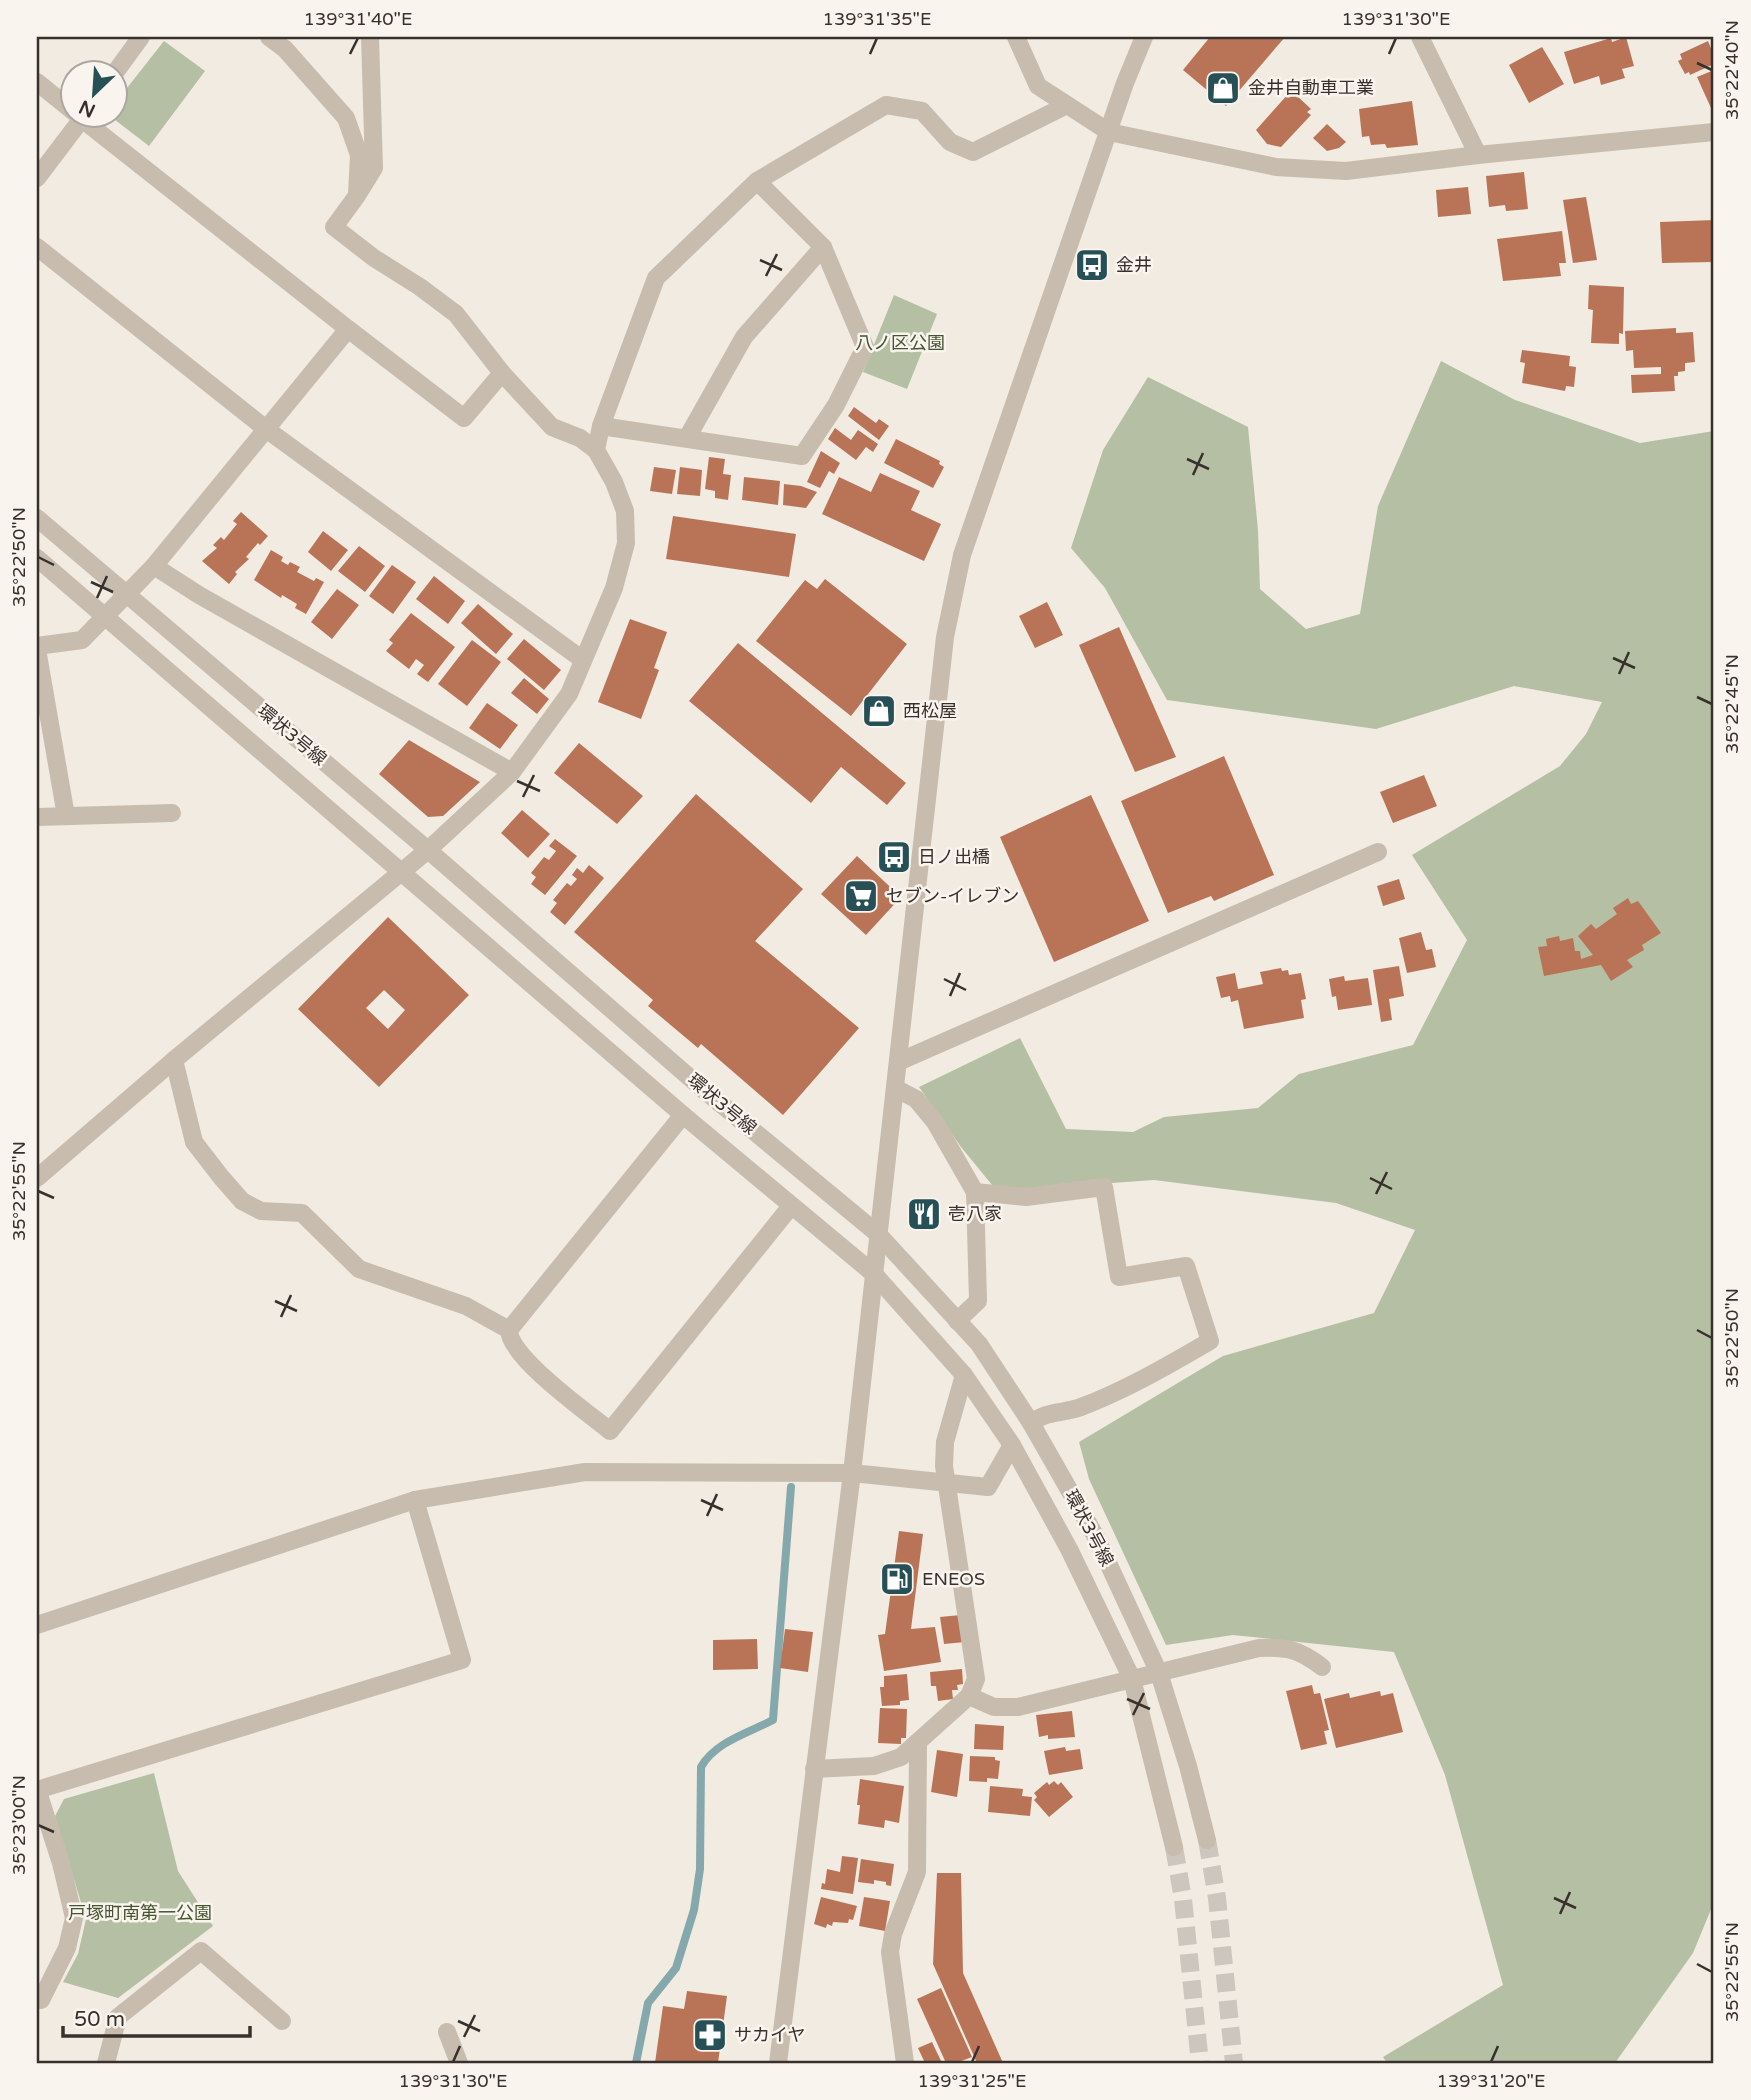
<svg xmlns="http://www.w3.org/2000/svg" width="1751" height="2100" font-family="'Varela Round','Noto Sans JP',sans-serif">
	<rect width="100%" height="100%" fill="#f1ebe2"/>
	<g fill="#b5bfa3">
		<path d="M164,41L205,71L149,146L110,116H116V102Z"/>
		<path d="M894,295L937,314L907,389L863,372Z"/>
		<path d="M1441,361L1515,400L1640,443L1714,431V1902L1693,1953L1615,2063H1387L1383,2057L1503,1985L1445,1775L1394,1652L1233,1635L1166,1645L1089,1479L1079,1442L1223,1356L1374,1313L1415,1230L1336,1203L1154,1180L997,1191L961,1147L919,1087L1020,1038L1066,1129L1133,1132L1164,1117L1258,1108L1299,1074L1413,1045L1467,940L1412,855L1560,766L1586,734L1602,702L1514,686L1376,729L1167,700L1105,588L1071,548L1103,450L1148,377L1248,427L1258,530L1260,589L1306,629L1360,614L1378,506Z"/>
		<path d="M154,1773L178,1871L213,1926L118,1998L63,1982L78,1954L86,1919L55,1816L64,1799Z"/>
	</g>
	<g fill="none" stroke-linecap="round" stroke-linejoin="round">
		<path stroke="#84a8ab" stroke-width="8" d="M636,2063L648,2003L676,1968L694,1910L700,1869L701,1767C715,1742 748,1733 773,1720L791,1487"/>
	</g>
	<g fill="#b97458" fill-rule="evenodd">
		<path d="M1210,37H1285L1226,106L1183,70Z"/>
		<path d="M1626,37L1634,66L1622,69L1625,78L1601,85L1599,76L1574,84L1564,52L1611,38L1612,42Z"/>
		<path d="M1708,41L1714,56V64L1690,75L1689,72L1685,74L1678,61L1682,59L1680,54Z"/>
		<path d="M1542,47L1564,84L1529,103L1509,65Z"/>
		<path d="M1714,70V107L1711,108L1697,77Z"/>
		<path d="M1289,93L1292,96L1295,94L1311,109L1307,112L1311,115L1281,147L1267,144L1256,130Z"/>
		<path d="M1412,101L1418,145L1387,148L1385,144L1371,145L1369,136L1362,137L1359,109Z"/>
		<path d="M1327,124L1346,142L1339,148L1327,151L1313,138Z"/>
		<path d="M1524,172L1528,209L1506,211L1505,205L1489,207L1486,176Z"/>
		<path d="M1468,187L1471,214L1438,217L1436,190Z"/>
		<path d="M1586,197L1597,260L1573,263L1563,200Z"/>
		<path d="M1714,220V262L1662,263L1660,222Z"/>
		<path d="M1562,231L1566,263H1559L1561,276L1503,281L1497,239Z"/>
		<path d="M1589,285L1624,287L1623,334L1619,333V344L1591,343L1593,310L1588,309Z"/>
		<path d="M1676,328V333L1693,332L1695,362L1685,363V371L1678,372V376H1674L1675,391L1632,393L1631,375L1661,374V367L1634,368L1633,350L1626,351L1625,331Z"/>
		<path d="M1522,350L1570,356L1569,366L1576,367L1574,387L1566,386L1565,391L1522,383L1525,363L1520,362Z"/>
		<path d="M854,407L876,423L879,419L889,426L879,440L848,416Z"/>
		<path d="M835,428L851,440L858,430L878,444L873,452L866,447L856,460L828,439Z"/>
		<path d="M896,439L940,461L939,464L944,467L933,488L884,463Z"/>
		<path d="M821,451L840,463L834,474L829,471L820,488L807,482Z"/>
		<path d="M709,457L725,459L723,474L731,475L728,500L715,498V491L705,489Z"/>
		<path d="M654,467L676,470L672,494L650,491Z"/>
		<path d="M680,467L702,470L700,496L677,494Z"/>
		<path d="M880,473L920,491L911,510L941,524L924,561L822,514L839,477L871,492Z"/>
		<path d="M744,477L780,481L778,505L742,500Z"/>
		<path d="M784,484L801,486L817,492L806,508L783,505Z"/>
		<path d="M241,512L268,536L260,545L258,543L246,557L249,559L235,572L237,574L229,584L202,561L217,548L213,545L221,537L224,540L237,524L233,521Z"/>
		<path d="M673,516L796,534L789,577L666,559Z"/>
		<path d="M323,531L348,550L331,571L308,552Z"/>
		<path d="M359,546L385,566L365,592L338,571Z"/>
		<path d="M271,550L283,557L281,561L288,565L290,562L300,567L297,572L314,581L316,578L324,582L306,614L295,608L297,604L282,595L281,598L254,580Z"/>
		<path d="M392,565L416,582L393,614L369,596Z"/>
		<path d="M434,576L465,601L448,624L416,599Z"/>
		<path d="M825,579L907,644L851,716L756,641L805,580L817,589Z"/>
		<path d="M337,589L359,605L332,639L311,622Z"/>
		<path d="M1047,602L1063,635L1035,648L1019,616Z"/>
		<path d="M478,604L513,634L496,654L461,623Z"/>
		<path d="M411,613L455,647L428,682L417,674L424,665L416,659L409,669L386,651L393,643L389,640Z"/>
		<path d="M630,619L667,632L654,668L659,670L641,719L598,702Z"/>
		<path d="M1119,627L1176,757L1135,772L1079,645Z"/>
		<path d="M524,639L561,670L544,690L507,659Z"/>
		<path d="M472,640L501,662L467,706L438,684Z"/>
		<path d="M738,643L906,783L887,805L841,767L811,803L689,701Z"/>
		<path d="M524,678L549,699L537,714L511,693Z"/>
		<path d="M487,703L518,725L500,749L469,728Z"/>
		<path d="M409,740L480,782L443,816L428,817L379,774Z"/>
		<path d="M579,743L643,796L617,824L554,773Z"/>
		<path d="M1224,756L1274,875L1214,901L1211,896L1168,913L1121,801Z"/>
		<path d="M1424,775L1437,806L1393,823L1380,792Z"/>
		<path d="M696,794L803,889L755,941L859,1028L783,1115L701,1044L698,1048L648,1006L653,1000L574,932Z"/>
		<path d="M1091,795L1149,921L1054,962L1000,837Z"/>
		<path d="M522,810L550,834L528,858L501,833Z"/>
		<path d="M555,839L577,856L545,895L531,884L536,877L531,873L544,857L549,860L556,851L549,846Z"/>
		<path d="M857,856L901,897L866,935L821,894Z"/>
		<path d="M589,865L604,878L565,925L550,912L557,903L553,900L567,883L571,886L577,879L572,875L577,868L583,873Z"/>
		<path d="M1399,879L1405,899L1383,906L1377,886Z"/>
		<path d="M1628,898L1631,904L1638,901L1661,933L1642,945L1644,950L1627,960L1633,967L1611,981L1601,965L1544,976L1538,947L1547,946L1546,939L1559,936L1560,941L1573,938L1575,951H1580L1581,959L1593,955L1578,936L1591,924L1596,929L1617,914L1613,908Z"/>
		<path d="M388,917L469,995L379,1087L298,1009ZM384,990L405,1010L388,1029L366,1008Z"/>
		<path d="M1421,932L1426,950L1432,949L1436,967L1407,973L1399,938Z"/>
		<path d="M1399,966L1404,996L1389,999L1392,1020L1381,1022L1373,970Z"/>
		<path d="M1281,968L1282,971L1288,970L1289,975L1301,973L1306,999L1301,1000L1304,1018L1244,1029L1238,1000L1231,1002L1230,996L1221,998L1216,977L1235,973L1238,989L1263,984L1260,972Z"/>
		<path d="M1344,976L1345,981L1368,978L1372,1005L1338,1010L1336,996L1332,997L1329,979Z"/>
		<path d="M899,1531L923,1534L911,1629L935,1627L941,1662L884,1671L878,1635L885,1634Z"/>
		<path d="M961,1615L965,1642L944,1644L940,1617Z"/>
		<path d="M785,1629L813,1632L808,1672L780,1668Z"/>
		<path d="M757,1639L758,1669L713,1670V1640Z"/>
		<path d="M962,1669L963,1684L957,1685L958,1690H952L953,1699L938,1701L936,1686H931L930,1672Z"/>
		<path d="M907,1674L909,1700L900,1701V1705L882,1706L880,1687H884V1676Z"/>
		<path d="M1312,1685L1314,1694L1320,1693L1329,1730L1324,1731L1327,1744L1301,1750L1286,1691Z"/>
		<path d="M1380,1691L1381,1696L1393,1693L1403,1732L1336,1748L1324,1699L1349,1693L1350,1698Z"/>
		<path d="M880,1708L907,1709L906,1738H901V1744L878,1743Z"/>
		<path d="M1072,1711L1075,1737L1048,1739V1735L1039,1737L1036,1715Z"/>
		<path d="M975,1724L1004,1726L1003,1750L974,1749Z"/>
		<path d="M1065,1747L1066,1751L1080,1749L1083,1769L1049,1775L1044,1751Z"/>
		<path d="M937,1750L963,1754L957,1797L931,1792Z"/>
		<path d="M970,1756L995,1757V1760L1000,1761L998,1779L987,1778V1782L969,1781Z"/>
		<path d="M860,1779L904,1786L899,1823L885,1820L884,1828L858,1824L860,1805H857Z"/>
		<path d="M1054,1781L1058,1785L1061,1782L1073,1797L1049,1817L1034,1800L1037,1797L1034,1793L1047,1782L1049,1785Z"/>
		<path d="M990,1786L1023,1789L1022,1796L1032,1797L1030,1816L988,1812Z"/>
		<path d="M842,1856L858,1858L853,1894L821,1889L822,1883L825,1884L827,1869L840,1872Z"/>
		<path d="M861,1859L894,1864L891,1886L886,1885V1882L874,1880V1884L858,1882Z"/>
		<path d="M937,1873H961L963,1973L1003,2063H977L933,1964Z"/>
		<path d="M821,1897L857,1906L853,1920L849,1919L848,1923L833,1922L832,1926L827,1924L826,1928L814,1924Z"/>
		<path d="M864,1897L890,1901L885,1931L859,1926Z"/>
		<path d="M941,1988L972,2057L956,2063H946L917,1999Z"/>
		<path d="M687,1991L727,1996L718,2063H655L663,2006L684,2009Z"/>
		<path d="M932,2042L942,2063H925L918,2048Z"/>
	</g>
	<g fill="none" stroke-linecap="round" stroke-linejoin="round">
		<g stroke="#ccc6be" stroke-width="18" stroke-dasharray="18 9" stroke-linecap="butt">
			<path d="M1207,1840L1217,1898L1234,2063"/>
			<path d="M1174,1847L1183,1899L1200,2063"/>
		</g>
		<g stroke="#c8bcaf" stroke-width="18">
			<path d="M269,37L285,49L346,118L359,155L357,194"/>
			<path d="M370,37L374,168L356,197L334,227L374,258L420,287L456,314L502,373L552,427L580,438L596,450L614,482L625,511L626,543L614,588L569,694L512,772L428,850L174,1060L194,1142L221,1177L242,1201L261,1211L302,1213L359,1269L466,1306L509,1330C509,1357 587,1412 610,1431L791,1206"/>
			<path d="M1016,37L1038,86L1109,132L1276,167L1346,171L1478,155L1714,132"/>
			<path d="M1420,37L1478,155"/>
			<path d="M114,74L141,37"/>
			<path d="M37,82L74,112"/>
			<path d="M37,178L84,116"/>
			<path d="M37,247L266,429L583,660"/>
			<path d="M348,329L464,418L502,373"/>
			<path d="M601,426L802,456L836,405L865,347L823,247L757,181"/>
			<path d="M687,438L744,337L823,247"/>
			<path d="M596,450L601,426L656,278L757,181L886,105L922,111L950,142L973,152L1067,105"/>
			<path d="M37,518L428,850L704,1090L878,1234L979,1344L1031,1423L1096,1537L1159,1673L1188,1766L1207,1840"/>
			<path d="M37,558L683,1115L874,1274L964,1375L1012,1445L1069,1549L1132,1679L1174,1847"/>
			<path d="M154,566L199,595L512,772"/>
			<path d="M37,646L82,640L154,566L348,329L78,116"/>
			<path d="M37,649L66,816"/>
			<path d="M37,817L172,813"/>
			<path d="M898,1062L1378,852"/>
			<path d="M895,1088L916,1099L935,1122L975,1192"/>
			<path d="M37,1178L174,1060"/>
			<path d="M957,1321L978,1301L975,1192L1026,1197L1104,1187L1119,1277L1186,1266L1210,1341C1169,1365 1126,1390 1081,1407C1062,1414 1048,1410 1031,1423"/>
			<path d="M509,1330L683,1115"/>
			<path d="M37,1625L415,1500L585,1472L852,1473L988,1487L1012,1445"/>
			<path d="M969,1696L994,1707H1018L1259,1648C1287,1647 1299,1649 1322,1667"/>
			<path d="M814,1769L874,1766L901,1757L969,1696L976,1679L944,1466L945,1442L964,1375"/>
			<path d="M37,1789L61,1863L74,1918L67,1948L41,2000"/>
			<path d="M37,1790L462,1660L415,1500"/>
			<path d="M447,2032L459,2063"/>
			<path d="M106,2063L118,2017L201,1951L282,2021"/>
			<path d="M778,2063L852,1473L945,637L962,555L1125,83L1144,37"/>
			<path d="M905,2063L890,1952L893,1934L917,1872L918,1742"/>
		</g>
	</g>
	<path fill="none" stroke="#38302c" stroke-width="2.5" d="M350,54L358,38M870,54L877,38M1389,54L1396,38M1697,63L1712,70M760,260L782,270M766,276L777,254M1187,459L1209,469M1193,475L1203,453M38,557L54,565M91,582L113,592M97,598L107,576M1613,658L1635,668M1619,674L1629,652M1697,697L1712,704M517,781L540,791M523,797L534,775M944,979L966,990M950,996L960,973M1370,1178L1392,1189M38,1191L54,1198M1376,1194L1387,1172M275,1301L297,1311M281,1317L291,1295M1697,1330L1712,1338M701,1500L723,1510M707,1516L717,1494M1127,1699L1150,1709M1133,1715L1144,1693M38,1825L54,1832M1554,1898L1576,1908M1560,1914L1570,1892M1697,1964L1712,1972M458,2021L480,2031M464,2037L475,2015M453,2062L460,2046M972,2062L979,2046M1491,2062L1498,2046"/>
	<defs>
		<g id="shop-square" transform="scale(1.75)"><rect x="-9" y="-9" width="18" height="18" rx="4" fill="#265055" stroke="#f9f4ee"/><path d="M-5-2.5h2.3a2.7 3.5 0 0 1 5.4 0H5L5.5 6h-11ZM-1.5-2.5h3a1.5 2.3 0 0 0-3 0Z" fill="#fff"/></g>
		<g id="bus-square" transform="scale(1.75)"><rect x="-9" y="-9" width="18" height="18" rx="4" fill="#265055" stroke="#f9f4ee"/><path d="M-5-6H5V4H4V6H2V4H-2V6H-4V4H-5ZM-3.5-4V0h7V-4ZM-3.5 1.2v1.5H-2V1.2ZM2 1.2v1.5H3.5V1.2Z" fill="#fff"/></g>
		<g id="supermarket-square" transform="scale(1.75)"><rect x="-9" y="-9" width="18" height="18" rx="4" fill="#265055" stroke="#f9f4ee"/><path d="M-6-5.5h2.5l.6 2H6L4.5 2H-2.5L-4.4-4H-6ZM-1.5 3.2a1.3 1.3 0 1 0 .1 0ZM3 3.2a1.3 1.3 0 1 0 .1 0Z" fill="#fff"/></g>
		<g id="restaurant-square" transform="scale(1.75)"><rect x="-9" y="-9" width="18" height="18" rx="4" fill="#265055" stroke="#f9f4ee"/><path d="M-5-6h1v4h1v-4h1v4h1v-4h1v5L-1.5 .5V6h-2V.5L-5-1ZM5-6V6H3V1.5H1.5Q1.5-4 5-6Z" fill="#fff"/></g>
		<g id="fuel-square" transform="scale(1.75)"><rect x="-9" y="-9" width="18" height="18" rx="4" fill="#265055" stroke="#f9f4ee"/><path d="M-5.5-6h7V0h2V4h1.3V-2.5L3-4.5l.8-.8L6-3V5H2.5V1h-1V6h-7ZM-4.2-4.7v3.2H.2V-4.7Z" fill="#fff"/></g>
		<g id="pharmacy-square" transform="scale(1.75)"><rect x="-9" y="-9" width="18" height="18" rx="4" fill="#265055" stroke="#f9f4ee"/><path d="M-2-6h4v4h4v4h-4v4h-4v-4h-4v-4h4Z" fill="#fff"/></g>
	</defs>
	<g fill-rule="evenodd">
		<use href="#shop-square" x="1223" y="88"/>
		<use href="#bus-square" x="1092" y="265"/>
		<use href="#shop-square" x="879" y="711"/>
		<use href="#bus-square" x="894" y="857"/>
		<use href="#supermarket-square" x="861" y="896"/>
		<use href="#restaurant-square" x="924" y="1214"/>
		<use href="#fuel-square" x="897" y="1579"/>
		<use href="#pharmacy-square" x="710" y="2035"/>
	</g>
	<g text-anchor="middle" stroke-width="5" stroke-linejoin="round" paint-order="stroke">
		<g font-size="18" fill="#38302c" stroke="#f9f4ee" text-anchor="start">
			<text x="1248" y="94">金井自動車工業</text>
			<text x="1116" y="271">金井</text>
			<text x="903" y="717">西松屋</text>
			<text x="918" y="863">日ノ出橋</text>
			<text x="886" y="902">セブン-イレブン</text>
			<text x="948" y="1220">壱八家</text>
			<text x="922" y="1585">ENEOS</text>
			<text x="734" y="2041">サカイヤ</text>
		</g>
		<g font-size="18" fill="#465432" stroke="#f9f4ee">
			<text x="900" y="349">八ノ区公園</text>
			<text x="140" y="1919">戸塚町南第一公園</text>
		</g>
		<g font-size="18" fill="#38302c" stroke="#f9f4ee">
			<text transform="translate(292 735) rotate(40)" y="6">環状3号線</text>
			<text transform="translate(722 1104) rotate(40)" y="6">環状3号線</text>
			<text transform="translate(1089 1528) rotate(62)" y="6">環状3号線</text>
		</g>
	</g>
	<rect width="1751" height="2100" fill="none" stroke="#f9f4ee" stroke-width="77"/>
	<g transform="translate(94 94) rotate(205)"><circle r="33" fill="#f9f4ee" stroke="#aca6a0" stroke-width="2"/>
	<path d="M0-5L12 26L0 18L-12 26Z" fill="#265055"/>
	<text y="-10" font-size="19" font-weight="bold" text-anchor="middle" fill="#38302c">N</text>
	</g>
	<path d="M63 2026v10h187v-10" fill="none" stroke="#38302c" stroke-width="3.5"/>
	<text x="74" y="2026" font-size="21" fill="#38302c" stroke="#f9f4ee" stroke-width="5" paint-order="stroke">50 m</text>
	<rect x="38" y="38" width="1674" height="2024" fill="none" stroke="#38302c" stroke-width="2.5"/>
	<g font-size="18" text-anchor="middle" fill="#38302c">
		<text x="358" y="25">139°31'40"E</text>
		<text x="877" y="25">139°31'35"E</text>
		<text x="1396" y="25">139°31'30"E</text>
		<text transform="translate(1732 70) rotate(-90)" y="6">35°22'40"N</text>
		<text transform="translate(19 557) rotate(-90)" y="6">35°22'50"N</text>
		<text transform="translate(1732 704) rotate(-90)" y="6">35°22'45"N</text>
		<text transform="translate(19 1191) rotate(-90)" y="6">35°22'55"N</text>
		<text transform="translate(1732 1338) rotate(-90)" y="6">35°22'50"N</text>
		<text transform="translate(19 1825) rotate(-90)" y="6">35°23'00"N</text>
		<text transform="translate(1732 1972) rotate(-90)" y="6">35°22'55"N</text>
		<text x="453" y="2087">139°31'30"E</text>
		<text x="972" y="2087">139°31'25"E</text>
		<text x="1491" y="2087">139°31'20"E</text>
	</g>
</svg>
